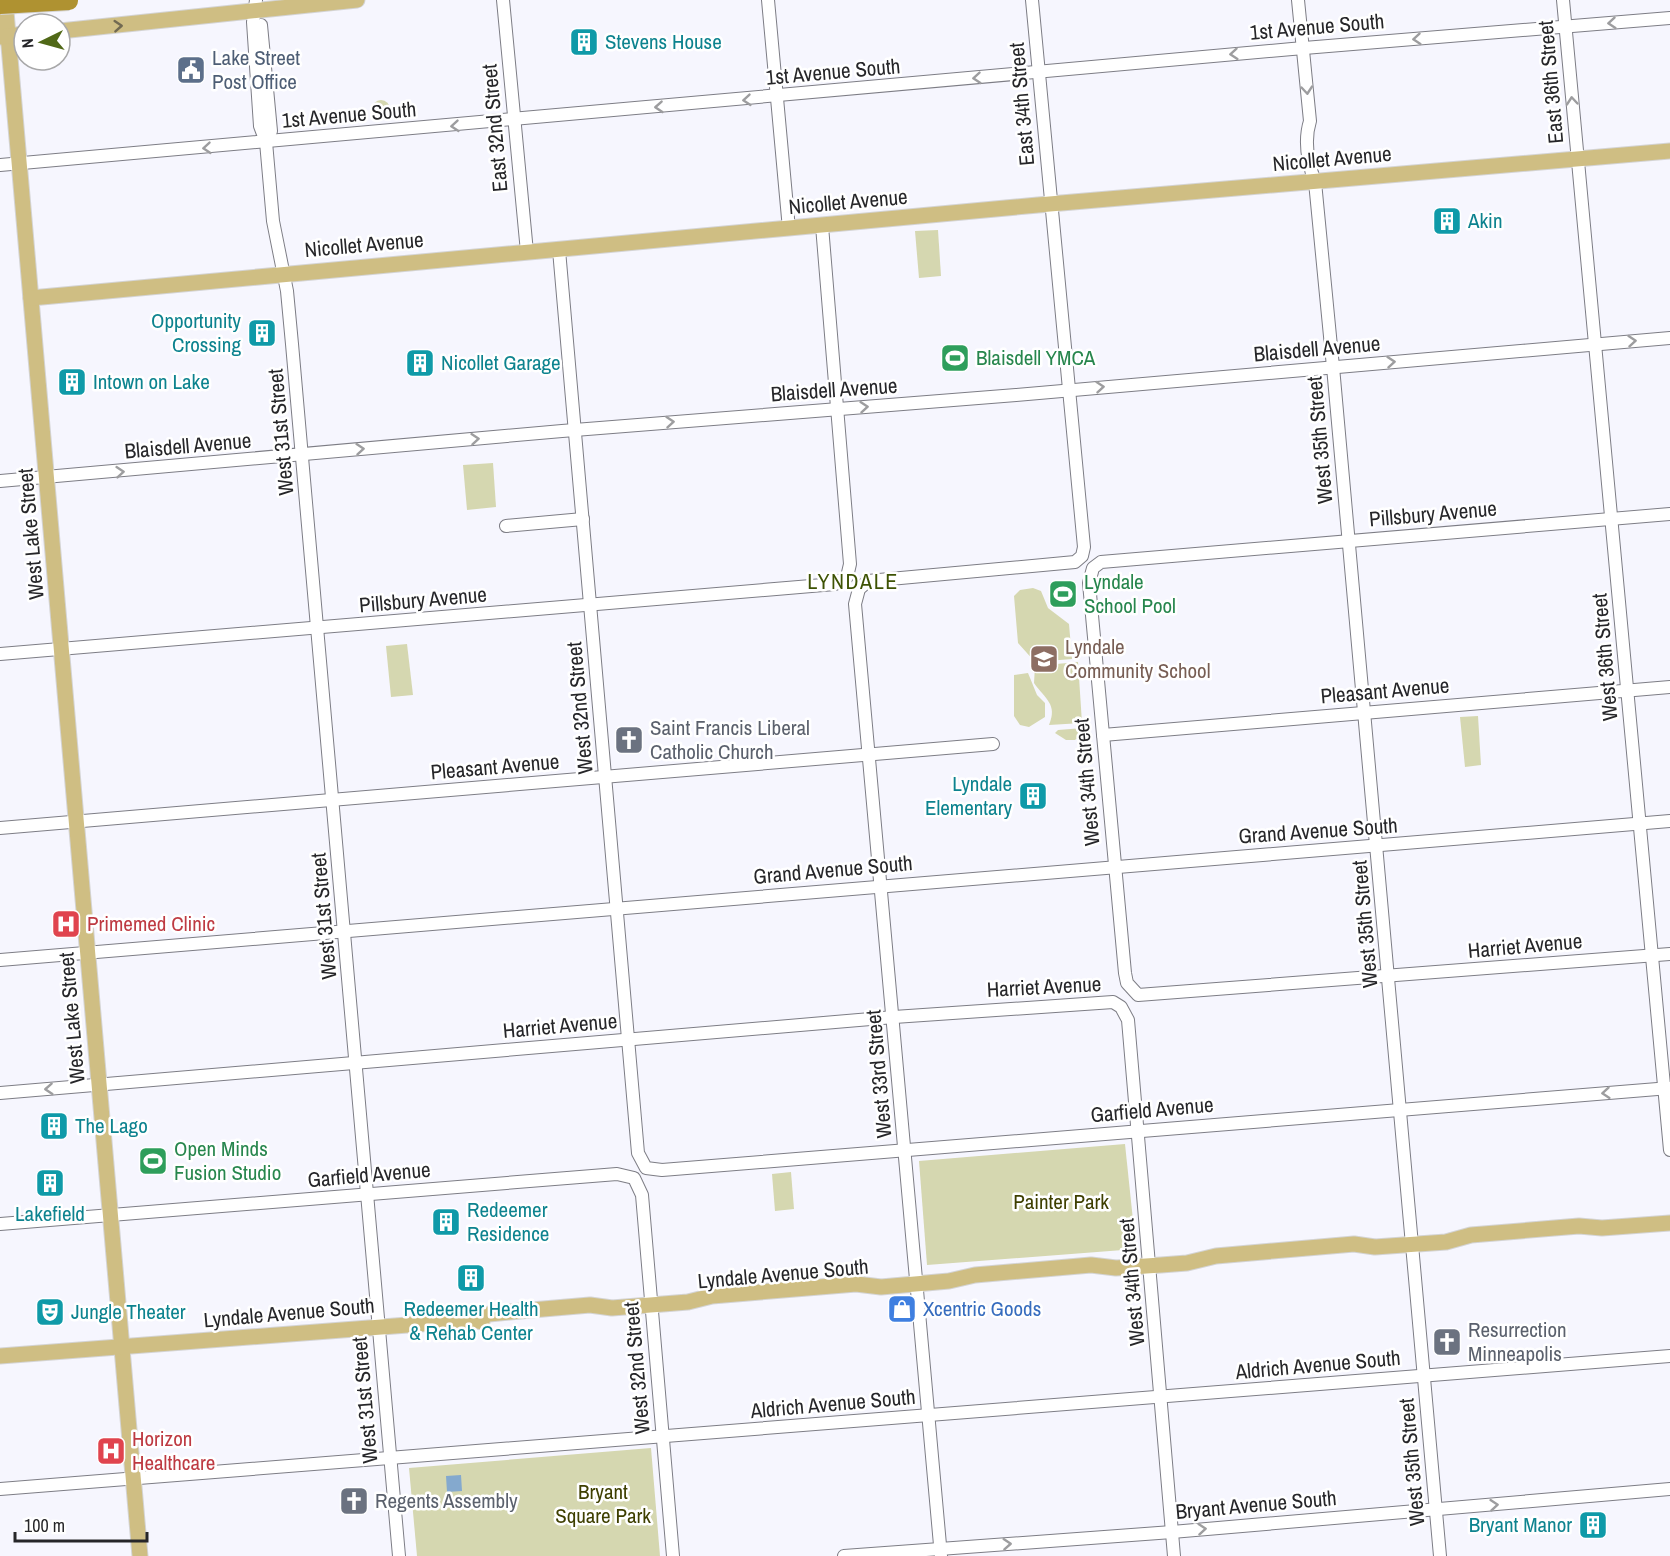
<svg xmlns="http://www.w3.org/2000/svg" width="1670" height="1556" font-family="'Archivo Narrow',sans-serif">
	<rect width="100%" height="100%" fill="#f6f6fe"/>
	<g fill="#d5d7b0">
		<circle cx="381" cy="109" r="9"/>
		<path d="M938,230L941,276L919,278L915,231Z"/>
		<path d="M493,463L496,507L467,510L463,465Z"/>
		<path d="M1033,588L1041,591L1048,608L1069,624L1072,659L1035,662L1018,643L1014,596L1020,590Z"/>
		<path d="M407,644L413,695L391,697L386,646Z"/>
		<path d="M1078,662L1082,723L1049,725C1058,704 1045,699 1034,683L1035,666Z"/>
		<path d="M1028,673L1037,695L1045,703V717L1029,727L1020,725L1014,716V675Z"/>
		<path d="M1478,716L1481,765L1465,767L1460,717Z"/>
		<path d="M1083,728L1084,732L1075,740H1066L1055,733L1058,730Z"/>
		<path d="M1125,1144L1136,1249L927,1265L919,1161Z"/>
		<path d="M791,1172L794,1209L775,1211L772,1174Z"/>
		<path d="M651,1448L660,1556H417L409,1468Z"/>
	</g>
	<g fill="#84a9ce">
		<path d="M1070,586L1071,600L1056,602L1055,587Z"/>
		<path d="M461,1475L462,1491L447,1492L446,1476Z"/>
	</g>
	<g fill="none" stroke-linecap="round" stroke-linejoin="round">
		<g stroke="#7d7d85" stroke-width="14">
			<g id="minor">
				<path d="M256,0L253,22L260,126L266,142L273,221L287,291L292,344L399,1556"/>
				<path d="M503,0L527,252"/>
				<path d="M768,0L789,229"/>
				<path d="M1298,0L1310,121C1304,140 1308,163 1315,182L1333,367L1440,1556"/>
				<path d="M1563,0L1670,1150"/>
				<path d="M261,25L271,131L266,142"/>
				<path d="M0,165L1292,49L1670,18"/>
				<path d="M559,250L638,1153L646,1168L662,1170L1670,1088"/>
				<path d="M0,481L562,431L1016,395L1670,338"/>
				<path d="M1670,514L1101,562L1093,568L1089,583L1125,973L1127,983L1138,995L1670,954"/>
				<path d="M506,526L583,519"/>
				<path d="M0,654L835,584L847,577L850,564L822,226"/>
				<path d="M1103,735L1670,687"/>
				<path d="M0,828L993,744"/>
				<path d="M0,960L1670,821"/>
				<path d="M0,1093L894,1017L1113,1002L1121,1007L1128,1020L1174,1556"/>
				<path d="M0,1224L617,1174L634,1178L642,1195L673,1556"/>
				<path d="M0,1489L1670,1356"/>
				<path d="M844,1556L1172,1532L1670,1489"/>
				<path d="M941,1556L855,604L859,589L868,581L1075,562L1082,556L1084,547L1032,0"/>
			</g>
		</g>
		<g stroke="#d4d4d4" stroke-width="17">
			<g id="major">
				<path d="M5,0L140,1556"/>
				<path d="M60,31L357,0"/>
				<path d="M0,37L24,34"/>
				<path d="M31,298L1038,205L1670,151"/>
				<path d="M473,1320L489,1314L520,1311L590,1305L612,1308L663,1304L688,1302L712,1296L856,1284L881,1287L949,1281L975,1275L1091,1265L1116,1268L1161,1265L1187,1263L1216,1256L1354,1244L1375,1247L1446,1242L1471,1235L1579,1226L1602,1228L1670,1223"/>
				<path d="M0,1356L473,1320L482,1322"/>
			</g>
		</g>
		<use href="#minor" stroke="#fff" stroke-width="12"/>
		<use href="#major" stroke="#cfbe83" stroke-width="15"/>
		<g stroke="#d4d4d4" stroke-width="20" stroke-linecap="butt">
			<path id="highway-bridge" d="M0,5L69,1"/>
		</g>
		<use href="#highway-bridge" stroke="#af9231" stroke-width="18"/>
	</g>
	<defs><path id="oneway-chevron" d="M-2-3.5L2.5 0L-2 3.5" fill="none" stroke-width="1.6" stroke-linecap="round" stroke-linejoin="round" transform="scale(1.5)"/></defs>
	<g stroke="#9d9d9f">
		<use href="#oneway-chevron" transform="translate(1612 23) rotate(175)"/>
		<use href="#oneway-chevron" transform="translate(1417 39) rotate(175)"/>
		<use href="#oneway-chevron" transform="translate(1234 54) rotate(175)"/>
		<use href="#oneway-chevron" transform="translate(977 78) rotate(175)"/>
		<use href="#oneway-chevron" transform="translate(1307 90) rotate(85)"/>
		<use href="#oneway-chevron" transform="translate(747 100) rotate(175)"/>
		<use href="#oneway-chevron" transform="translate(1572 101) rotate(-95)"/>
		<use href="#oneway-chevron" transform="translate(659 107) rotate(176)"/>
		<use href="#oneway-chevron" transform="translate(455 126) rotate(175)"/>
		<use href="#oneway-chevron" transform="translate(207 148) rotate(175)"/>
		<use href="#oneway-chevron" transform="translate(1632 341) rotate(-5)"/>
		<use href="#oneway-chevron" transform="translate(1391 362) rotate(-5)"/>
		<use href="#oneway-chevron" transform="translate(1100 387) rotate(-5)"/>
		<use href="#oneway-chevron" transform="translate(864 407) rotate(-5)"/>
		<use href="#oneway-chevron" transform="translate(670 422) rotate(-5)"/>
		<use href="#oneway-chevron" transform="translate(475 439) rotate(-5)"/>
		<use href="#oneway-chevron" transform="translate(360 449) rotate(-5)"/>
		<use href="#oneway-chevron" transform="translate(120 472) rotate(-5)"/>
		<use href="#oneway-chevron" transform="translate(49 1089) rotate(176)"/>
		<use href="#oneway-chevron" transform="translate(1606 1093) rotate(175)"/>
		<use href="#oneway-chevron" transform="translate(1494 1505) rotate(-5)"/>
		<use href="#oneway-chevron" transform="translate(1202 1529) rotate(-5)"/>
		<use href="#oneway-chevron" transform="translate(1007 1544) rotate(-4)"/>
	</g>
	<use stroke="#726a52" href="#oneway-chevron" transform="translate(118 26) rotate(-4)"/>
	<defs>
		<g id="building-square" transform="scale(1.5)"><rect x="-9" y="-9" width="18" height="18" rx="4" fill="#0f9aa8" stroke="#fff"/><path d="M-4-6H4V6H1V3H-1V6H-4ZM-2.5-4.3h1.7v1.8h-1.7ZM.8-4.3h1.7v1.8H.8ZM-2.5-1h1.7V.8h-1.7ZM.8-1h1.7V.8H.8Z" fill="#fff"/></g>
		<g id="civic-square" transform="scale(1.5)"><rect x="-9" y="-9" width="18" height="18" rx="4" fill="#5c6f8a" stroke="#fff"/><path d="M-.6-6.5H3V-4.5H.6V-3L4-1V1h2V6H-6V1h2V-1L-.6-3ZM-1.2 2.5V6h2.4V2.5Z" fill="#fff"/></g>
		<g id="stadium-square" transform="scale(1.5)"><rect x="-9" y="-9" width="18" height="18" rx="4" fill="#2e9e5b" stroke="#fff"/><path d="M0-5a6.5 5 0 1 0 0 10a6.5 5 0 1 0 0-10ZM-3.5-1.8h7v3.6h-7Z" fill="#fff"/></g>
		<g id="school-square" transform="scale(1.5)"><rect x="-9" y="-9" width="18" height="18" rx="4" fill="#8d6e63" stroke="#fff"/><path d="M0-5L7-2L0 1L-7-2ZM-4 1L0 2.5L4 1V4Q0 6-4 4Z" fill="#fff"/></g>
		<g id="church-square" transform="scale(1.5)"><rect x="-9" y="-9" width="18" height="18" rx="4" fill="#6b7280" stroke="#fff"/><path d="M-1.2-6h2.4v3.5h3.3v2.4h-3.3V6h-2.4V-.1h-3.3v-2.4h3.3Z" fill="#fff"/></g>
		<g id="hospital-square" transform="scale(1.5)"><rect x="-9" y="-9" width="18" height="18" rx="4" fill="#e0444e" stroke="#fff"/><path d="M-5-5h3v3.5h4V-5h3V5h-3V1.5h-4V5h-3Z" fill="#fff"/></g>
		<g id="shop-square" transform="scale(1.5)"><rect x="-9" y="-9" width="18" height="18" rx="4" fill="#3f7fe0" stroke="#fff"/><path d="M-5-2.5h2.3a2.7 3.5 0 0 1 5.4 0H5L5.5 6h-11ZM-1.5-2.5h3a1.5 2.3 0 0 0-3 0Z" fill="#fff"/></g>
		<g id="theatre-square" transform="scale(1.5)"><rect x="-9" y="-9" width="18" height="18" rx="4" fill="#0f9aa8" stroke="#fff"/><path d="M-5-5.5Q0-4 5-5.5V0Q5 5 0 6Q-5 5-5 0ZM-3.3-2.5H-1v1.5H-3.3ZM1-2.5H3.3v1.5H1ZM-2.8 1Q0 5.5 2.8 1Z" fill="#fff"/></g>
	</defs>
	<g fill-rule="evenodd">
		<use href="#building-square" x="584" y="42"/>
		<use href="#civic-square" x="191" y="70"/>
		<use href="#building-square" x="1447" y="221"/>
		<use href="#building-square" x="262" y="333"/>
		<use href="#stadium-square" x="955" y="358"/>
		<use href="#building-square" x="420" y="363"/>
		<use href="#building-square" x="72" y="382"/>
		<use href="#stadium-square" x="1063" y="594"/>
		<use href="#school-square" x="1044" y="659"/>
		<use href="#church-square" x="629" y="740"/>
		<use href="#building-square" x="1033" y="796"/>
		<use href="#hospital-square" x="66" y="924"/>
		<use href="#building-square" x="54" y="1126"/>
		<use href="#stadium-square" x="153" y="1161"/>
		<use href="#building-square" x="50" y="1183"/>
		<use href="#building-square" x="446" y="1222"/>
		<use href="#building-square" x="471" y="1278"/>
		<use href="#shop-square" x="902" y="1309"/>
		<use href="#theatre-square" x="50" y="1312"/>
		<use href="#church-square" x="1447" y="1342"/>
		<use href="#hospital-square" x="111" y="1451"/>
		<use href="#church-square" x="354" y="1501"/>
		<use href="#building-square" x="1593" y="1525"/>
	</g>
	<g text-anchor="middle" stroke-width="5" stroke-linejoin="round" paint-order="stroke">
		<g font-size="21" fill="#262629" stroke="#fff">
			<text transform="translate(1317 27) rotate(-5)" y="7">1st Avenue South</text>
			<text transform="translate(833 72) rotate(-5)" y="7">1st Avenue South</text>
			<text transform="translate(1551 82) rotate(-95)" y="7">East 36th Street</text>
			<text transform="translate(1022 104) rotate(-95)" y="7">East 34th Street</text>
			<text transform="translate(349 115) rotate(-5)" y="7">1st Avenue South</text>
			<text transform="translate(495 128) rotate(-95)" y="7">East 32nd Street</text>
			<text transform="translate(1332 159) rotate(-5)" y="7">Nicollet Avenue</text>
			<text transform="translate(848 202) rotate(-5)" y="7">Nicollet Avenue</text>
			<text transform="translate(364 245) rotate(-5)" y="7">Nicollet Avenue</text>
			<text transform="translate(1317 349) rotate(-5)" y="7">Blaisdell Avenue</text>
			<text transform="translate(834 390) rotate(-4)" y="7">Blaisdell Avenue</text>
			<text transform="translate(281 432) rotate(-95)" y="7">West 31st Street</text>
			<text transform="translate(1320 440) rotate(-95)" y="7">West 35th Street</text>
			<text transform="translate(188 446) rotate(-5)" y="7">Blaisdell Avenue</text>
			<text transform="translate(1433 514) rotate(-5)" y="7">Pillsbury Avenue</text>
			<text transform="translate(31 534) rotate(-95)" y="7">West Lake Street</text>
			<text transform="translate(423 600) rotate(-5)" y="7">Pillsbury Avenue</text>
			<text transform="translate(1605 657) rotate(-95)" y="7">West 36th Street</text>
			<text transform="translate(1385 691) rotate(-5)" y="7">Pleasant Avenue</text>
			<text transform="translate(580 708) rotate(-95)" y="7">West 32nd Street</text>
			<text transform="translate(495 767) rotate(-5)" y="7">Pleasant Avenue</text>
			<text transform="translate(1087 782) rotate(-95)" y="7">West 34th Street</text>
			<text transform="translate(1318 831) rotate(-4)" y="7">Grand Avenue South</text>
			<text transform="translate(833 870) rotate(-5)" y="7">Grand Avenue South</text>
			<text transform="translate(324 916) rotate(-95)" y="7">West 31st Street</text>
			<text transform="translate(1365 924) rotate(-95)" y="7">West 35th Street</text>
			<text transform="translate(1525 946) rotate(-5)" y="7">Harriet Avenue</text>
			<text transform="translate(1044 987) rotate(-3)" y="7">Harriet Avenue</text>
			<text transform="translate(72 1018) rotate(-95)" y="7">West Lake Street</text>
			<text transform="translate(560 1026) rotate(-5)" y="7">Harriet Avenue</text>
			<text transform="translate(879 1074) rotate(-95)" y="7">West 33rd Street</text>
			<text transform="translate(1152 1110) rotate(-5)" y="7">Garfield Avenue</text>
			<text transform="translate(369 1175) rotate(-5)" y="7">Garfield Avenue</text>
			<text transform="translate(783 1274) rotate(-5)" y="7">Lyndale Avenue South</text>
			<text transform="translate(1132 1282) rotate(-95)" y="7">West 34th Street</text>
			<text transform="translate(289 1313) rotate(-5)" y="7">Lyndale Avenue South</text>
			<text transform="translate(1318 1365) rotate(-5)" y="7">Aldrich Avenue South</text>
			<text transform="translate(637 1368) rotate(-95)" y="7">West 32nd Street</text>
			<text transform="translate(365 1400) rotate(-95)" y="7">West 31st Street</text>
			<text transform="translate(833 1404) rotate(-5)" y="7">Aldrich Avenue South</text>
			<text transform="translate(1412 1462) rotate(-95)" y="7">West 35th Street</text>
			<text transform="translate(1256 1505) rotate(-5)" y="7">Bryant Avenue South</text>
		</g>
		<g font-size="21" fill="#0d838f" stroke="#fff" text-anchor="start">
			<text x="605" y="49">Stevens House</text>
			<text x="1468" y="228">Akin</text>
			<text x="241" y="328" text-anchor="end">Opportunity<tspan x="241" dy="24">Crossing</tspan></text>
			<text x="441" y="370">Nicollet Garage</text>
			<text x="93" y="389">Intown on Lake</text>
			<text x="1012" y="791" text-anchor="end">Lyndale<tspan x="1012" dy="24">Elementary</tspan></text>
			<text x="75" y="1133">The Lago</text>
			<text x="467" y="1217">Redeemer<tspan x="467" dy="24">Residence</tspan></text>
			<text x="50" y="1221" text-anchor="middle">Lakefield</text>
			<text x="471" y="1316" text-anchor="middle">Redeemer Health<tspan x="471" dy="24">&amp; Rehab Center</tspan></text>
			<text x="71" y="1319">Jungle Theater</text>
			<text x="1572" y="1532" text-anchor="end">Bryant Manor</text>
		</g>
		<g font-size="21" fill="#4e5e75" stroke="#fff" text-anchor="start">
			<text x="212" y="65">Lake Street<tspan x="212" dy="24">Post Office</tspan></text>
		</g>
		<g font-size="21" fill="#27864d" stroke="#fff" text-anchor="start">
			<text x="976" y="365">Blaisdell YMCA</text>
			<text x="1084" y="589">Lyndale<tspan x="1084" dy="24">School Pool</tspan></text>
			<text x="174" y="1156">Open Minds<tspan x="174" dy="24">Fusion Studio</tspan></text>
		</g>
		<g font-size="21" fill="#785e54" stroke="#fff" text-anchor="start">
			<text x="1065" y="654">Lyndale<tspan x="1065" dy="24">Community School</tspan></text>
		</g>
		<g font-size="21" fill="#5b616d" stroke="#fff" text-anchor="start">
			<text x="650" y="735">Saint Francis Liberal<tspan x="650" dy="24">Catholic Church</tspan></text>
			<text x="1468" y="1337">Resurrection<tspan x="1468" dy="24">Minneapolis</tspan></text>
			<text x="375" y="1508">Regents Assembly</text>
		</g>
		<g font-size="21" fill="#be3a42" stroke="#fff" text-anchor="start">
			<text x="87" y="931">Primemed Clinic</text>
			<text x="132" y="1446">Horizon<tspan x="132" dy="24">Healthcare</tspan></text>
		</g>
		<g font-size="21" fill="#3e3f00" stroke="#fff">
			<text x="1061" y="1209">Painter Park</text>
			<text x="603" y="1499">Bryant<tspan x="603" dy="24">Square Park</tspan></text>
		</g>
		<g font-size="21" fill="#366cbe" stroke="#fff" text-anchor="start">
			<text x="923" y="1316">Xcentric Goods</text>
		</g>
		<g font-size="22" letter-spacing="1.5" fill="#3e5304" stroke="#fff">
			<text x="853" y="589">LYNDALE</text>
		</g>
	</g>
	<g transform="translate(42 42) rotate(265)"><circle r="28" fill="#ffffff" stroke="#a8a8a9" stroke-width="1.5"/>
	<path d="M0-4.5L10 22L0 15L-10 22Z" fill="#506817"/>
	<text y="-9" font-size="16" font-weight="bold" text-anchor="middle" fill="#262629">N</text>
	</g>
	<path d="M15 1532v9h132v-9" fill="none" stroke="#262629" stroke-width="3"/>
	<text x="24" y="1532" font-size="18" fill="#262629" stroke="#ffffff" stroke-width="4.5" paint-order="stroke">100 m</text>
</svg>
